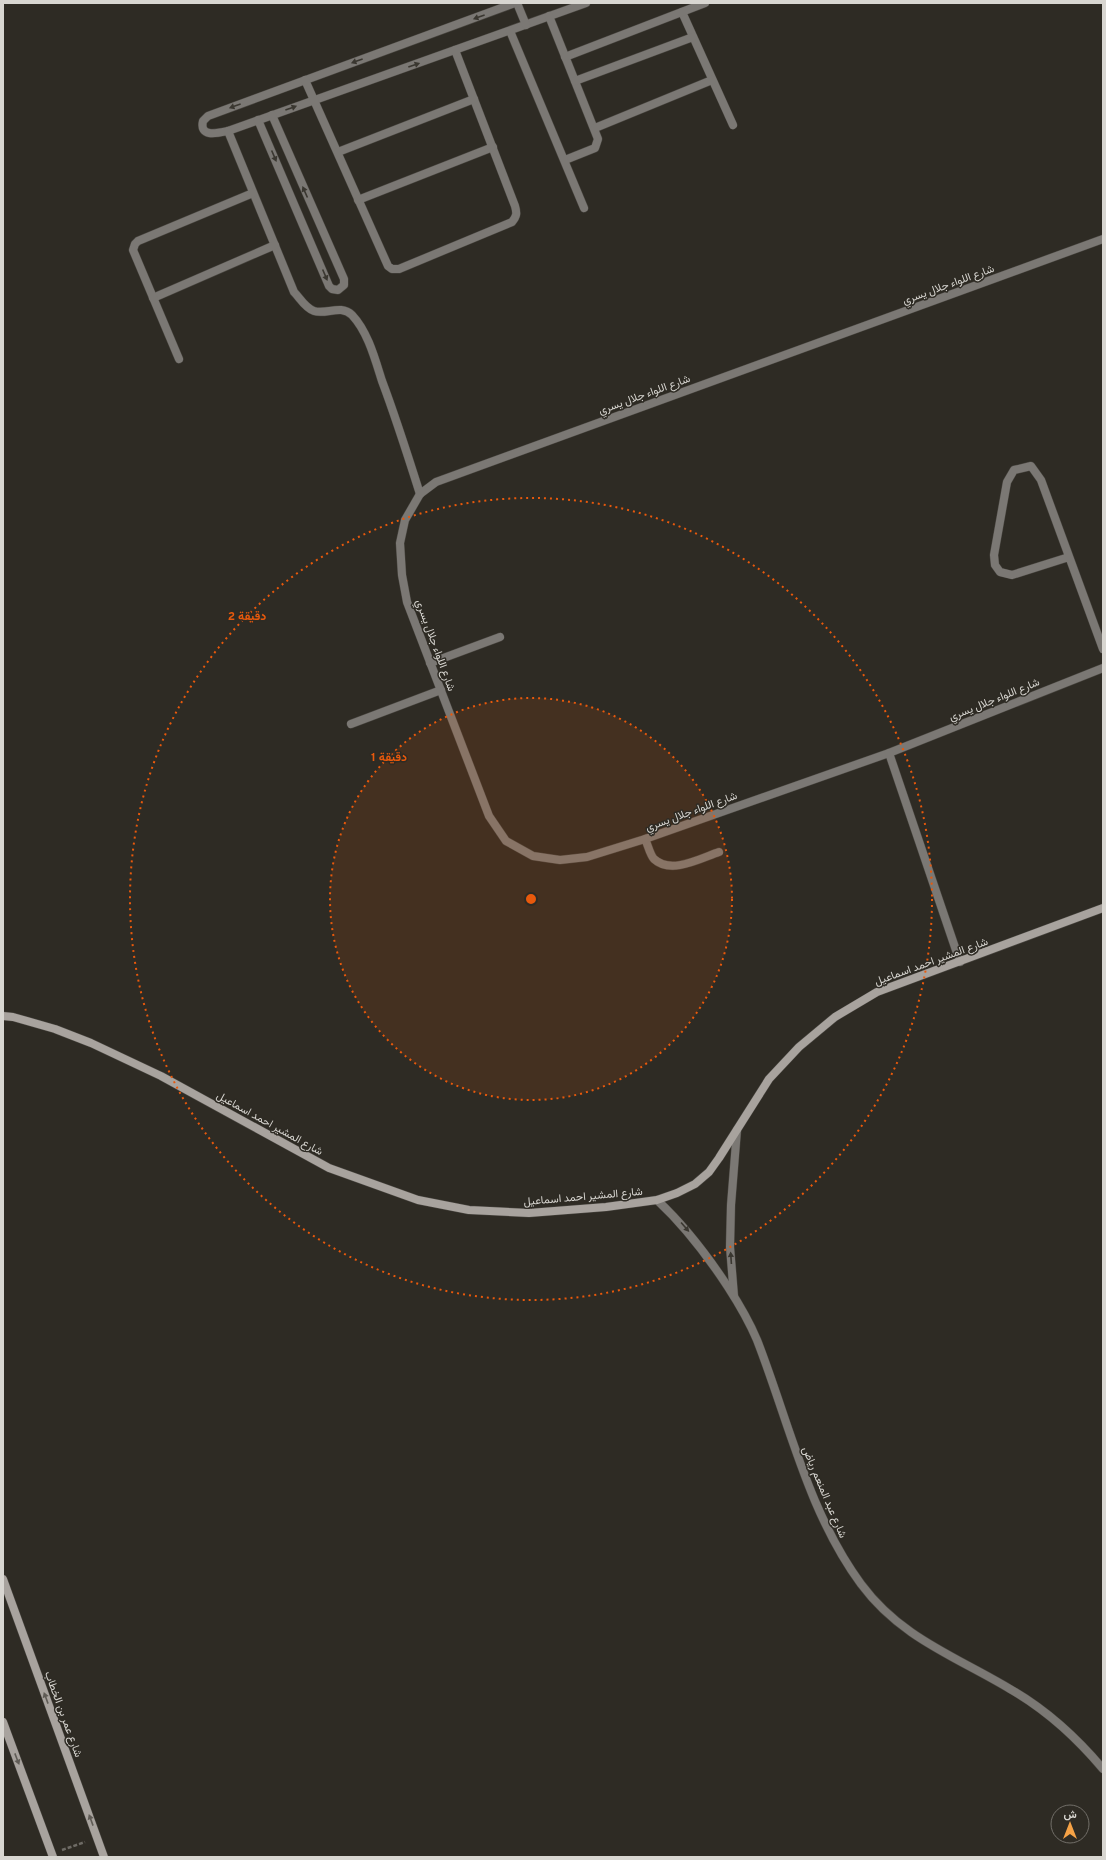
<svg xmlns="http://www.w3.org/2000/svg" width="1106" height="1860" font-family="Overpass,Vazirmatn,sans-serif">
	<rect width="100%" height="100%" fill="#2e2b24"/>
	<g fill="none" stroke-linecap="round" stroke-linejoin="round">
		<g stroke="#494640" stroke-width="9">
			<g id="lane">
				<path d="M1069,557L1012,575L1000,572L995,565L994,555L1007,482L1014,470L1031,466L1041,480L1103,649"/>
				<path d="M430,663L500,637"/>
				<path d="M351,724L441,690"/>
				<path d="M645,839C648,845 650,855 654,859C671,875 701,858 719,852"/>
			</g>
		</g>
		<g stroke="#494640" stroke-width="9">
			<g id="street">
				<path d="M515,3L208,116L203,121C199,138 218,133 228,131L586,3"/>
				<path d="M517,3L526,25"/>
				<path d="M682,12L733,125"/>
				<path d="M549,16L598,139L595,148L565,160"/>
				<path d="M510,31L584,208"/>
				<path d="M565,57L705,3"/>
				<path d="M305,80L388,266L392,269H399L512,222C517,216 517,213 515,206L455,50"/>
				<path d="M575,81L693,37"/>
				<path d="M258,120L329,286L332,289L338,290L344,285V279L272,115"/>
				<path d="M595,128L712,80"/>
				<path d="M228,131L294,292C300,298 305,308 314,311C326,315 341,304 352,315C368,332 375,359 382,381C396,418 408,456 420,494"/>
				<path d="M338,152L474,99"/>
				<path d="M358,200L493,147"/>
				<path d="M1103,239L436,482L420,494L405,520L400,543L402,575L407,602L489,816L506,841L533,856L560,860L587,857L645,839L889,753L1103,668"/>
				<path d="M153,298L275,245"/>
				<path d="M179,359L133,250L135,244L138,241L253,193"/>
				<path d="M889,753L960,962"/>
				<path d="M657,1200C685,1226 707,1255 728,1287C739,1304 749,1321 757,1340C789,1422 808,1512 861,1584C901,1638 955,1656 1010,1689C1045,1709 1077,1738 1103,1769"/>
				<path d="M734,1296L730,1247L731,1205L737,1130"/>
			</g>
		</g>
		<g stroke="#494640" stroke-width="9">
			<g id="secondary">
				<path d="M3,1016L13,1017L55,1029L91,1043L161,1076L329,1168L418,1200L469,1210L529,1213L606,1207L657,1200L677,1193L695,1184L709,1172L719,1158L769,1079L799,1047L835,1017L877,992L1103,908"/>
				<path d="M3,1579L104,1857"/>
				<path d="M3,1722L53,1857"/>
			</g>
		</g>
		<path stroke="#6e6b65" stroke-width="2.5" stroke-dasharray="4 2" stroke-linecap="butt" d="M62,1850L85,1842"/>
		<use href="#lane" stroke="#7b7874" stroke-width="8"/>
		<use href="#street" stroke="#7b7874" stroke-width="8"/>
		<use href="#secondary" stroke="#a8a39e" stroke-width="8"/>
	</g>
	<defs><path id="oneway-solid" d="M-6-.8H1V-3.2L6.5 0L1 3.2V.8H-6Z"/></defs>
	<g fill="#3a3730">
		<use href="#oneway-solid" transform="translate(479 17) rotate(160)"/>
		<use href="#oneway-solid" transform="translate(357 61) rotate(160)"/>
		<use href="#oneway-solid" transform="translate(414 65) rotate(-19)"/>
		<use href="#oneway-solid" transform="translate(235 106) rotate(160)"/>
		<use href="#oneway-solid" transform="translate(291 108) rotate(-20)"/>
		<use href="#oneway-solid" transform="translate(274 156) rotate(67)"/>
		<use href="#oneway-solid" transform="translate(305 192) rotate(-114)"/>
		<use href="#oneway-solid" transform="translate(325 275) rotate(67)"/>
		<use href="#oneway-solid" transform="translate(685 1227) rotate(49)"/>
		<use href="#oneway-solid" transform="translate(731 1258) rotate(-94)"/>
	</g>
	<g fill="#5f5b55">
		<use href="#oneway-solid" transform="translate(46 1698) rotate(-110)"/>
		<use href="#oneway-solid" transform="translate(17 1759) rotate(69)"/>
		<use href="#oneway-solid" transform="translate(91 1820) rotate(-110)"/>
	</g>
	<circle cx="531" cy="899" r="201" fill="#e8590c" fill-opacity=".12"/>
	<g fill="none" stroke="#e8590c" stroke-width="2" stroke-dasharray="2 4">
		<circle cx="531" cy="899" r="201"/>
		<circle cx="531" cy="899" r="401"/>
	</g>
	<g text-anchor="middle" stroke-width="3" stroke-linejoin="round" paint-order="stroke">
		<g font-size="11" fill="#d8d6d1" stroke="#2e2b24">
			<text transform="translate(948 284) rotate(-20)" y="4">شارع اللواء جلال يسري</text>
			<text transform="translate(644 394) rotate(-20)" y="4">شارع اللواء جلال يسري</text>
			<text transform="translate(436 645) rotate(70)" y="4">شارع اللواء جلال يسري</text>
			<text transform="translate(994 699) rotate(-22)" y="4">شارع اللواء جلال يسري</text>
			<text transform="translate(691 811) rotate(-20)" y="4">شارع اللواء جلال يسري</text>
			<text transform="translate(931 961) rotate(-20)" y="4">شارع المشير احمد اسماعيل</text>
			<text transform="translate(270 1123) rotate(29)" y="4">شارع المشير احمد اسماعيل</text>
			<text transform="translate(583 1196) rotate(-5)" y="4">شارع المشير احمد اسماعيل</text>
			<text transform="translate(825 1492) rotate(67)" y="4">شارع عبد المنعم رياض</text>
			<text transform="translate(64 1714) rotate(70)" y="4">شارع عمر بن الخطاب</text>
		</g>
	</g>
	<circle cx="531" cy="899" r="6" fill="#e8590c" stroke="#2e2b24" stroke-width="2"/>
	<g font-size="12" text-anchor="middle" font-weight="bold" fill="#e8590c" stroke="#2e2b24" stroke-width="3" stroke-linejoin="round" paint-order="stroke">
		<text x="247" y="620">2 دقيقة</text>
		<text x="389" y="761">1 دقيقة</text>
	</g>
	<rect width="1106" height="1860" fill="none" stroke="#d8d6d1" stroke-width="8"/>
	<g transform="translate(1070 1824)"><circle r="19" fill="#2e2b24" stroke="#726f69"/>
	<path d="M0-3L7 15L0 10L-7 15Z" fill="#f5a246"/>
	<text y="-6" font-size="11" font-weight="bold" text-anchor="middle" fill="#d8d6d1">ش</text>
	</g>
</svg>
